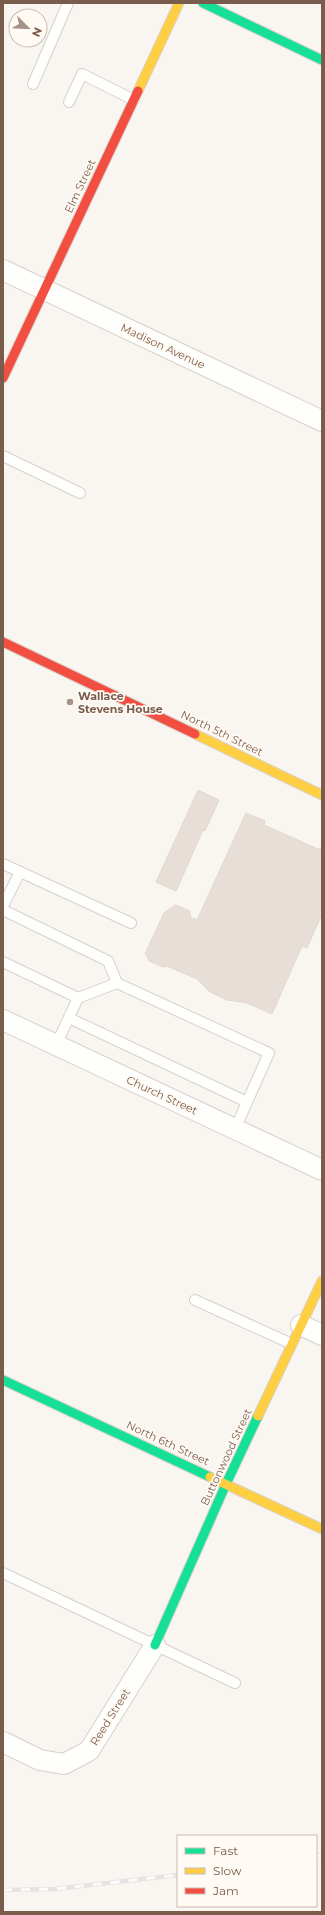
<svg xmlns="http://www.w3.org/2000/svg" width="325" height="1915" font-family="Montserrat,sans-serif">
	<rect width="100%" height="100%" fill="#f9f5f0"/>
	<g fill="#e6ded7" stroke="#e2d8d2">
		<path d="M198,790L219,800L205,831L203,830L176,891L156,882Z"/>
		<path d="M246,813L265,821L264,825L318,849L322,848V914L307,948L302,946L272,1014L247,1003L227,1000L210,992L197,979L167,966L163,967L149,961L147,955L145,954L164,913L175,905L190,911V917L197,920Z"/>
	</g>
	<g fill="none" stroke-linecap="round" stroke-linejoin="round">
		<g stroke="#d7d1cb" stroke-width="12">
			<g id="lane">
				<path d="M33,84L68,3"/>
				<path d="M69,102L82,74L134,100"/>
				<path d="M3,456L80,493"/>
				<path d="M3,864L131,923"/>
				<path d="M3,906L20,872"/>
				<path d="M3,910L108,961L117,983"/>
				<path d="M3,962L78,998"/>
				<path d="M69,1018L247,1102"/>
				<path d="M56,1045L78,998L117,983L269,1053L235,1129"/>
				<path d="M195,1300L292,1344"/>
				<path d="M3,1573L235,1683"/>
			</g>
		</g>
		<g stroke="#d7d1cb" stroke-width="22">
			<g id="street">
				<path d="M3,270L322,421"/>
				<path d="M3,1020L322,1170"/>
				<path d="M301,1325L322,1335"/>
				<path d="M3,1742L40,1760L64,1764L89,1751L155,1645"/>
			</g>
		</g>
		<g stroke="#d9d2cb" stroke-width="11">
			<g id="fast">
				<path d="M203,3L322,60"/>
				<path d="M3,1380L210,1477"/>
				<path d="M155,1645L226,1484L258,1416"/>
			</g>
		</g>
		<g stroke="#d9d2cb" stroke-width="11">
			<g id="slow">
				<path d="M138,91L179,3"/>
				<path d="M195,734L322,795"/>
				<path d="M258,1416L322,1281"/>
				<path d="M210,1477L322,1529"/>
			</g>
		</g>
		<g stroke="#d9d2cb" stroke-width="11">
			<g id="jam">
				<path d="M3,378L138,91"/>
				<path d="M3,642L195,734"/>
			</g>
		</g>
		<use href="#lane" stroke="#fefefd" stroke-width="10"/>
		<use href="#street" stroke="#fefefd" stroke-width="20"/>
		<use href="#fast" stroke="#16e098" stroke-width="9"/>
		<use href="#slow" stroke="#ffcf43" stroke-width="9"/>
		<use href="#jam" stroke="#f24e42" stroke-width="9"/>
		<g stroke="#e6e3e7" stroke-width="4.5">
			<g id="rail">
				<path d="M316,1856L322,1855"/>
				<path d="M3,1890L55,1889L178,1875"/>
			</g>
		</g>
		<use href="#rail" stroke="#fffaf3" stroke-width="3" stroke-dasharray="9" stroke-linecap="butt"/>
	</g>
	<circle fill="#a69286" stroke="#fffaf3" stroke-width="1.5" cx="70" cy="702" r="4"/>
	<g text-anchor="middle" stroke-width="3.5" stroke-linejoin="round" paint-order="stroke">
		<g font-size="11" fill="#7a5c4d" stroke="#fffaf3">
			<text transform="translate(80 186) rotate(-65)" y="4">Elm Street</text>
			<text transform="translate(163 346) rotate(25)" y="4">Madison Avenue</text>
			<text transform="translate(222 733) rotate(26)" y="4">North 5th Street</text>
			<text transform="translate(162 1095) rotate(25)" y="4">Church Street</text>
			<text transform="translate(168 1443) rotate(25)" y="4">North 6th Street</text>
			<text transform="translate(226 1457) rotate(-65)" y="4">Buttonwood Street</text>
			<text transform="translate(110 1717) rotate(-58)" y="4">Reed Street</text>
		</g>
		<g font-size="11" font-weight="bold" fill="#7a5c4d" stroke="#fffaf3" text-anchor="start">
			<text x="78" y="700">Wallace<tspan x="78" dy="13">Stevens House</tspan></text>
		</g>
	</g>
	<rect width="325" height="1915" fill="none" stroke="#7a5c4d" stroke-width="8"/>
	<rect x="177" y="1835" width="140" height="72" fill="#fffaf3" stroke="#cabbb1"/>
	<rect x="185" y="1848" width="20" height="6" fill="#16e098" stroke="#cabbb1"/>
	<text x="213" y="1855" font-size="12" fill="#7a5c4d">Fast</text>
	<rect x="185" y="1868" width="20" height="6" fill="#ffcf43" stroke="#cabbb1"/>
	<text x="213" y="1875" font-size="12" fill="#7a5c4d">Slow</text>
	<rect x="185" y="1888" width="20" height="6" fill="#f24e42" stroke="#cabbb1"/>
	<text x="213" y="1895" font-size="12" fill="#7a5c4d">Jam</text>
	<g transform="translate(28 28) rotate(114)"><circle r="19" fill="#fffaf3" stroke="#cabbb1"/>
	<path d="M0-3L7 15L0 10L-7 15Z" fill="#a69286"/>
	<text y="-6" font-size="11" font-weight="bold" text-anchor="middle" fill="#7a5c4d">N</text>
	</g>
</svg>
